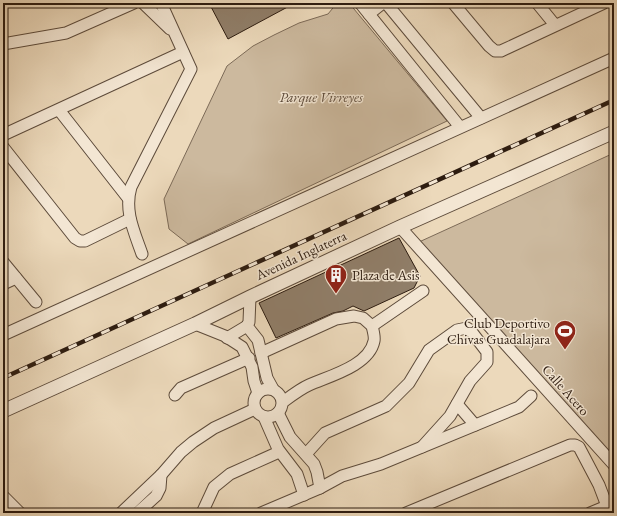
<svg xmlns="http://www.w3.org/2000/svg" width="617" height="516" font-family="'EB Garamond',serif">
	<rect width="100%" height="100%" fill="#ecd9bb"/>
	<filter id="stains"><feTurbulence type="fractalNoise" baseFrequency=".005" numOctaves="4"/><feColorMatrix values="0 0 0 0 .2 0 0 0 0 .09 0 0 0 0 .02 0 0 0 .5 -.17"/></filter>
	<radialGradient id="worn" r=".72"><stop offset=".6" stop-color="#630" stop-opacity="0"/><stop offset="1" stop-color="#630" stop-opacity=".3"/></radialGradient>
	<g fill="#ccb99e" stroke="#7c6a57">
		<path d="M337,3H349L447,121L188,244L169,229L164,199L227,66L253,46L274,35L299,23L328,14Z"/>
		<path d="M614,153V461L419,242Z"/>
	</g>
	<g fill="#907e69" stroke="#2d1c10">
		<path d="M209,3H295L228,39Z"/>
		<path d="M399,238L420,276L414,288L364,311L353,306L343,311L333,313L276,338L259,303Z"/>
	</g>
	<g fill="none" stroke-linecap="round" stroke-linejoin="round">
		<g stroke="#5d4b3b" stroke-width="13">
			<g id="minor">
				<path d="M143,3L170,29"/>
				<path d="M360,3L460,127"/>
				<path d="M386,3L481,118"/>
				<path d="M453,3L489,46L495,51H501L604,3"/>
				<path d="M537,3L555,25"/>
				<path d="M369,14L383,3"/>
				<path d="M3,44L66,33L134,3"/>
				<path d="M59,110L128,198"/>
				<path d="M3,135L183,52"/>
				<path d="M3,147L75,238L80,241H85L130,219"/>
				<path d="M400,227L614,465"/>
				<path d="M142,254C134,231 124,211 131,187L191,69L161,3"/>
				<path d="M3,262L36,302"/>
				<path d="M3,284L16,278"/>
				<path d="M250,297L249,322L247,326L258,340L267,378L273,389"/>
				<path d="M195,324L225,336L242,347L252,367L254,381L258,393"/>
				<path d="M372,326L423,291"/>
				<path d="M3,335L614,58"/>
				<path d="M227,338L247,326"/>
				<path d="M261,353L336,319L354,316L363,318L372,326C373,330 375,337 374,341C369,366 329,376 309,385C300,389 291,396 283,402"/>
				<circle cx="268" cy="403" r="14"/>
				<path d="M175,395L181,388L249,358"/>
				<path d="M457,404L475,425"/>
				<path d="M278,413L290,437L314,464L317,472L320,488"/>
				<path d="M264,417L278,449L297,474L304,495"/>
				<path d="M306,454L325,433L386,406L409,383L429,350L457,330L467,328L471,331L487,352V362L470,381L450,416L422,447"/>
				<path d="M3,496L20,513"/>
				<path d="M121,513L161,475L181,452L193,442L214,428L255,409"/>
				<path d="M137,513L156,496L160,488L161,475"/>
				<path d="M202,513L214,487L230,474L279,452"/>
				<path d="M261,513L320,488L342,476L381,464L519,407L531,396"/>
				<path d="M406,513L570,445H575L579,447L599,485L607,506"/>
				<path d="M590,513L614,503"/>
			</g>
		</g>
		<g stroke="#5d4b3b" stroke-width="15">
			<path id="tertiary" d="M3,411L195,324L250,297L400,227L614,132"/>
		</g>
		<use href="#minor" stroke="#f3e6d3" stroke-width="11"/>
		<use href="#tertiary" stroke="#f3e6d3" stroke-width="13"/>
		<g stroke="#2d1c10" stroke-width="4.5">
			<path id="rail" d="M3,378L614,100"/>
		</g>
		<use href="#rail" stroke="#f3e6d3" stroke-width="3" stroke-dasharray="9" stroke-linecap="butt"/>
	</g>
	<defs>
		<g id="building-pin" transform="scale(1.15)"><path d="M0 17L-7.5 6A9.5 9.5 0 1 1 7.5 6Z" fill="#8f2418" stroke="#f3e6d3"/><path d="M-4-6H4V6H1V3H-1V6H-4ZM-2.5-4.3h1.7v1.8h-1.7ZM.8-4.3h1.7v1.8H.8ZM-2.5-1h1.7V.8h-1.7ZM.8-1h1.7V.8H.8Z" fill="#fff"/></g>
		<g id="stadium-pin" transform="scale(1.15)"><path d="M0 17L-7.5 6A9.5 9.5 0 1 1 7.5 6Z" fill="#8f2418" stroke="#f3e6d3"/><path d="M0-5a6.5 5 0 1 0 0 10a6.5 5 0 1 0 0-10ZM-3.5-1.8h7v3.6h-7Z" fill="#fff"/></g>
	</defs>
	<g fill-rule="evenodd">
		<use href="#building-pin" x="336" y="275"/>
		<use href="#stadium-pin" x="565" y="331"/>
	</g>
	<g text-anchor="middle" stroke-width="3" stroke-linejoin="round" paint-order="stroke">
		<g font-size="14" font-style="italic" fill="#5d4b3b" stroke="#f3e6d3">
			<text x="321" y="102">Parque Virreyes</text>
		</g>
		<g font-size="14" fill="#2d1c10" stroke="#f3e6d3">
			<text transform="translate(301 255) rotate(-25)" y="5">Avenida Inglaterra</text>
			<text transform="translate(566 390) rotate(48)" y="5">Calle Acero</text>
		</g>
		<g font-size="14" fill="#2d1c10" stroke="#f3e6d3" text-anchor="start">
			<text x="352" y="280">Plaza de Asis</text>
			<text x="550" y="328" text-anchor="end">Club Deportivo<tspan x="550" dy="16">Chivas Guadalajara</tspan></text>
		</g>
	</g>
	<rect width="617" height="516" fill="none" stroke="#ecd9bb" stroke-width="16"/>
	<rect x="4" y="4" width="609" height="508" fill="none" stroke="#2d1c10" stroke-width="2"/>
	<rect x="8" y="8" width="601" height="500" fill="none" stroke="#2d1c10"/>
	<rect width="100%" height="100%" filter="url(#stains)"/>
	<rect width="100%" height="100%" fill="url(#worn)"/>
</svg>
